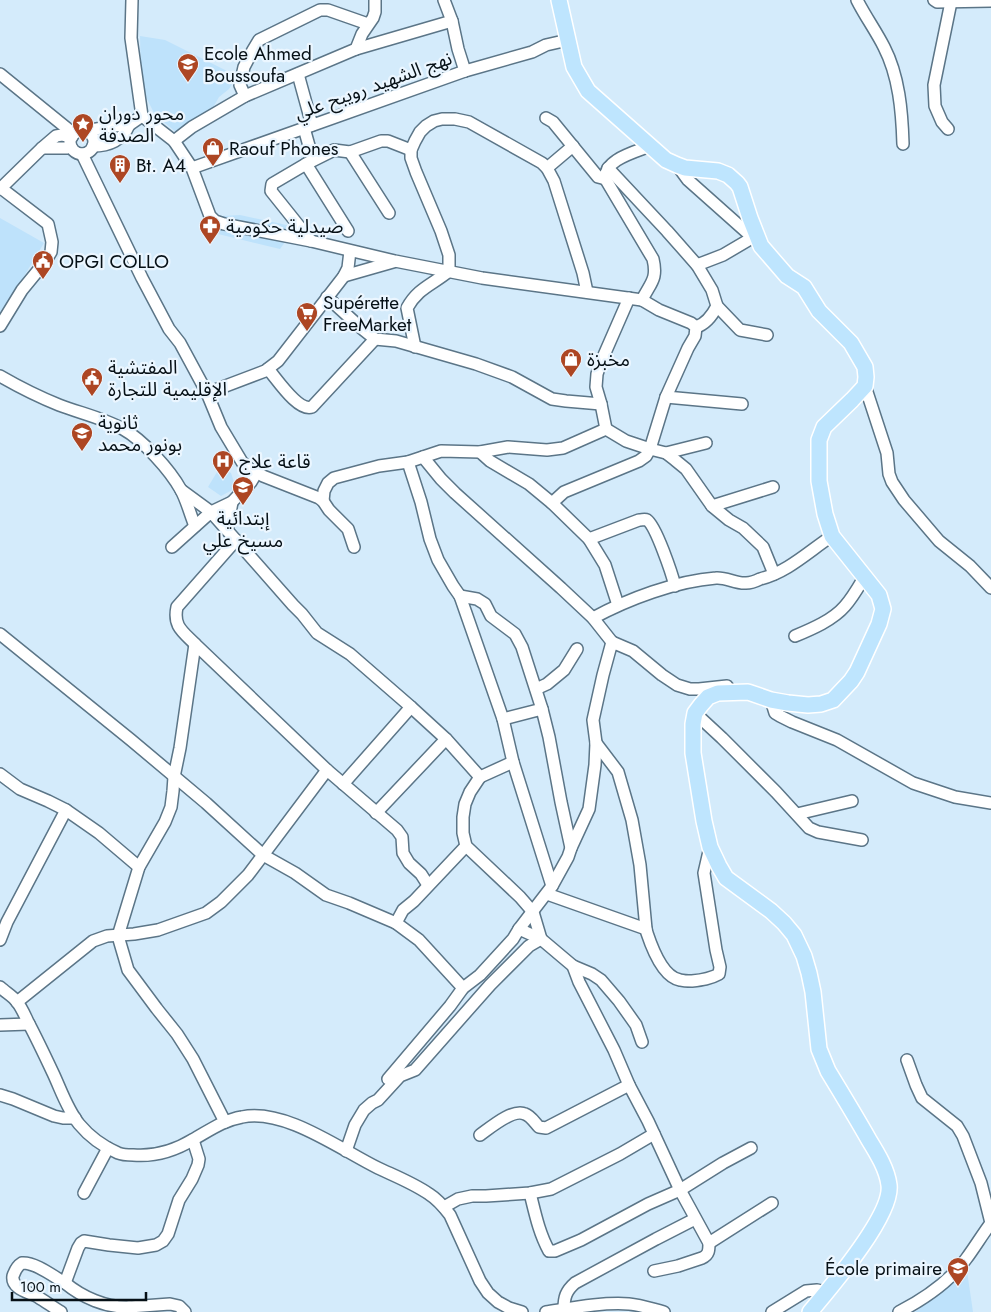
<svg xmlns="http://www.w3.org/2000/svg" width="991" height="1312" font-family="Jost,'Noto Sans Arabic',sans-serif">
	<rect width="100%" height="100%" fill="#d4ebfb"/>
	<g fill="#bee2fb">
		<path d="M140,36L165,40L237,76L229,89L219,97L211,111L188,123L176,132L155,115L147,99L141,78Z"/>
		<path d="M240,215L296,227L280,249L218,234L216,221L222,216Z"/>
		<path d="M0,218L44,243L0,316Z"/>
		<path d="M220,467L231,473L236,488L221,496L208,487Z"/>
		<path d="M967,1271L973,1312H915Z"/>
	</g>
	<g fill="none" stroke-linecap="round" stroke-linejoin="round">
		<g stroke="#5b7587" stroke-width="14">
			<g id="minor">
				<path d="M132,0L131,38L142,116L174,141L192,168L210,216L215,221L224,224L311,241L395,261L482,278L642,300C650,283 658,280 653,259L606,180C602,160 635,152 650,146"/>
				<path d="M444,0L452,21L458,49L465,71"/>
				<path d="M857,0C865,16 876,31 884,47C899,76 902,111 903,144"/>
				<path d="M934,0L937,2L991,1"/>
				<path d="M356,49L452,21"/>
				<path d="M0,74L74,134"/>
				<path d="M298,74L312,125"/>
				<path d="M245,96L240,85L244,67L253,50L259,40L320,10H328L368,24"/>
				<path d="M546,118L553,122L598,177L602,178L605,175"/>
				<path d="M304,128L313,160"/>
				<path d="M948,129L942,122L935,106L934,85L951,2"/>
				<circle cx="82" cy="142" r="12"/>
				<path d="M86,131L113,126L129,125L142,116"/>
				<path d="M174,141L192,127L245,96L356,49L362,34L373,18L375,12V0"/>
				<path d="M93,146C109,146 123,140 129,125"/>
				<path d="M42,148H67L71,147"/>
				<path d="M350,152L389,213"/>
				<path d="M82,154L142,278L169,329L180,343L207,393L221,427L242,462L250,469L257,472L251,482L232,502L211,512L181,490"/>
				<path d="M306,164L348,231"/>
				<path d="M677,165L688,180L752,237"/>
				<path d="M192,168L465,71L532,52L546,45L568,40"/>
				<path d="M547,168L573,146"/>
				<path d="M608,168L667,231L697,265L712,290L717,306C712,316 706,324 696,327"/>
				<path d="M0,189L42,148L56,136L62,135L72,137"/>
				<path d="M311,241L271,191L272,184L306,164L334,150L350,152L381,141H388L411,150"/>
				<path d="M697,265L723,255L757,235"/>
				<path d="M344,276L393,262"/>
				<path d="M327,297L360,327L375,339L396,341L476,364L512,377L552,399L566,401L601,404"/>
				<path d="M717,306L740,330L767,335"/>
				<path d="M0,326L22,290L45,262L51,252L52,242L48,224L1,188"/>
				<path d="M415,347L407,308C418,288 432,285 449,271V255L441,231L416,172L411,158V150L415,141L420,132L426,126L434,121L442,119H455L469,122L542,163L547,168L554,181L583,273L587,292"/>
				<path d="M268,369C277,379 298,412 312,407L375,339"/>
				<path d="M0,376C19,387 39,397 59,405C80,413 103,418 123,429C143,440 170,470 181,490C187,501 190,514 195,526"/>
				<path d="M865,386L887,453L889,474L892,482L904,500L939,541L970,566L991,588"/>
				<path d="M207,393L265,371L278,361L344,276L348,268L350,251"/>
				<path d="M666,397L742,404"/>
				<path d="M606,429L601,404L596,387L597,374L601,362L629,298"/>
				<path d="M480,452L490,461L529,484L552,503L589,539L605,565L618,605"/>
				<path d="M666,453L706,443"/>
				<path d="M423,457L441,479L455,493L561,588L593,618L612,642"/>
				<path d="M408,462L421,502L430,539L438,560L453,586L460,596L503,719L513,762"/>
				<path d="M257,472L263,476L319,498L323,501L329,510L348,529L354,547"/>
				<path d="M323,501L324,491L328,483L334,478L379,466L408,462L441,451L480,452L508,447L547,450L563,448L606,429L626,441L650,449L666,453L675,460L686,469L712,506L729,520L743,528L763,547L774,574"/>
				<path d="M552,503L564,492L639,461L646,456L650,449L666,397L688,348L695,336L696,327L691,323L659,310L642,300"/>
				<path d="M712,506L773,487"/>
				<path d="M227,530L232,502"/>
				<path d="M589,539L639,520C642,520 645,519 647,520C656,526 672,574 675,586"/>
				<path d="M236,540L177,607C173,626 182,631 195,644L327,770L397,830L402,837L403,853L409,863L421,874L428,885"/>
				<path d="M172,547L211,512L293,605L302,614L317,633L350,654L411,707L446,739L480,777L470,792L465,804L463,817V833L466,846L520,897L533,912L541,939L529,946L490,985L415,1070L400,1076L378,1100L372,1103L364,1110L355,1125L346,1151"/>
				<path d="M460,596L477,599L485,604L491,616L515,634L522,647L542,709"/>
				<path d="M593,618C628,599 676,581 716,578C726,577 736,584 746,583C750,583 756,581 760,579C788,572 809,551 832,536"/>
				<path d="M0,634L131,740L206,803L263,855L295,873L326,895L349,903L396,923"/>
				<path d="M795,636C812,629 833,620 845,606C853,597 859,586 865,576"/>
				<path d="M195,644L180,748L174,777L173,791L171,807L165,822L139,867L118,936L128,970L157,1009L177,1034L193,1059L225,1122"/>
				<path d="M536,689L547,684L564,670L577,649"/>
				<path d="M771,700L775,713L780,716L792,722L837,740L913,783L955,797L991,803"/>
				<path d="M695,713L722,738L776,792L809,828L818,832L862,840"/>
				<path d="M503,719L542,709L549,737L561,802L571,848"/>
				<path d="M596,743L618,772L632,820L640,865L646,929L647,933C652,948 663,977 680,980C684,981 688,981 692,981C702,980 710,979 719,974L720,967L716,950L704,873L710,847"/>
				<path d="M0,774L20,789L48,801L66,810L99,833L139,867"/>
				<path d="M480,777L513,762L552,886"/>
				<path d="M343,784L411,707"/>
				<path d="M376,813L446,739"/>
				<path d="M797,814L852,801"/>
				<path d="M547,894L646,929"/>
				<path d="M519,929L541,939L573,966L579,982L614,1050L629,1085L648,1121L680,1190L709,1243C709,1250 709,1255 702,1258L678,1266L654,1271"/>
				<path d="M0,940L7,922L66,810"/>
				<path d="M573,966L592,974L601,980L619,1001L636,1025L642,1042"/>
				<path d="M0,987C5,992 13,996 17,1002C22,1008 25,1016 28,1022C37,1039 45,1056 53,1073C61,1090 67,1109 79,1124C89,1136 104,1147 118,1153C123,1155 128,1155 133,1155C155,1157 176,1150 194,1139C210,1130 224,1120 242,1117C285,1108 341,1150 378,1168C395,1176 413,1183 429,1194C437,1199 444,1207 450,1215L480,1281L488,1293L498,1302L509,1308L522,1312"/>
				<path d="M463,988L419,940L396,923L403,910L414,901L466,846"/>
				<path d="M17,1002L93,941L107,936L134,934L158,930L206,913L221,902L248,875L327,770"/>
				<path d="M0,1025L29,1024"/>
				<path d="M388,1079L450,1006L463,988L480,975L513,939L519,929L552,886L568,857L571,848L589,809L595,765L596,743L593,720L603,675L612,642L633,651L662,675L677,685L690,689H699L727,686"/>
				<path d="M0,1095L13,1099L54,1116L63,1118H75"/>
				<path d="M480,1135C490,1128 513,1108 525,1114C531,1116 535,1123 539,1127L546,1128L629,1085"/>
				<path d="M84,1193L108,1148"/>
				<path d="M530,1193C535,1213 539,1233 549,1251H555L581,1240L648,1204L680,1190L723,1163L751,1148"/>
				<path d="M444,1207L458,1199L472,1196H486L530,1193L551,1189L620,1154L654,1134"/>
				<path d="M709,1243L772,1203"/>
				<path d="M65,1283C82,1297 106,1308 129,1307V1312"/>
				<path d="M129,1307L170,1304L179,1306L185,1312"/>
				<path d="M564,1309C564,1297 566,1291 575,1283L656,1239L695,1219"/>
				<path d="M61,1312C53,1307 46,1302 38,1297C29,1292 11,1289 13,1276C15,1270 17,1266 22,1263C35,1262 53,1276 65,1283L78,1248L81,1243L84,1241L109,1245L138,1248L156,1245L163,1241L168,1234L179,1200L192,1179L198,1165L199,1159L193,1140"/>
				<path d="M546,1312C572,1308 603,1302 629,1304C641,1305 652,1309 664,1312"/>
				<path d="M772,1312L806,1291L817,1290L827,1292"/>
				<path d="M899,1312C924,1299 950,1281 966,1259C975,1247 982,1235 991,1223L981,1183L963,1136L957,1126L922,1098L916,1085L907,1060"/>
			</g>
		</g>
		<g stroke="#fff" stroke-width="18">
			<path id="major" d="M559,0L574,67L588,91L666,160L677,165L685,168L718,171L728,175L737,183L740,187L750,218L761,246L787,276L804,287L819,311L851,343L865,367L866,377L865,386L852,400L824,427L819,440V481L825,514L832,536L879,595L883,609L879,624L857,672L851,681L833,700L821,704L808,705L788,703L771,700L748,692L718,693L708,697L701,705L695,713L693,724V753L704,821L710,847L719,866L726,878L771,911L784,923L794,935L804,956L809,973L813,992L819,1049L828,1071C842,1094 856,1117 869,1140C877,1153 887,1169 889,1185C893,1215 830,1288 810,1312"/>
		</g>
		<use href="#minor" stroke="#fff" stroke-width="11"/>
		<use href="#major" stroke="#bee5fe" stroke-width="15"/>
	</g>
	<defs>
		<g id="school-pin" transform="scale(1.125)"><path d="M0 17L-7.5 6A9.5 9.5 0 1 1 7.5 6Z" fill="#ad4623" stroke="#ebf6ff"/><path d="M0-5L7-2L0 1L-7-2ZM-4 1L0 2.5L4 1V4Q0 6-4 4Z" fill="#fff"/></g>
		<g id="sight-pin" transform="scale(1.125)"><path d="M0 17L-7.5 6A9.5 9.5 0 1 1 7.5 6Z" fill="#ad4623" stroke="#ebf6ff"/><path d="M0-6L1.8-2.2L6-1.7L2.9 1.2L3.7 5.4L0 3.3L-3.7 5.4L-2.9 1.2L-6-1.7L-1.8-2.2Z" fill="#fff"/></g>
		<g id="shop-pin" transform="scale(1.125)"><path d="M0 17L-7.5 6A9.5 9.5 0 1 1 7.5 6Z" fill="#ad4623" stroke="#ebf6ff"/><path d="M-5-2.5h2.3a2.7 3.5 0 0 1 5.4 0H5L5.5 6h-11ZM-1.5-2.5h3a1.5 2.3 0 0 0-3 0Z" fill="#fff"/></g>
		<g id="building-pin" transform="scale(1.125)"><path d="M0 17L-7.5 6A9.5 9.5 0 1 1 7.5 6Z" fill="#ad4623" stroke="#ebf6ff"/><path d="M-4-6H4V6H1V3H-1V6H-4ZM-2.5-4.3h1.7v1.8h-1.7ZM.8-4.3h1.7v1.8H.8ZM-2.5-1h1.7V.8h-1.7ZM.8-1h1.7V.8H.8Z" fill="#fff"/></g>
		<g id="pharmacy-pin" transform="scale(1.125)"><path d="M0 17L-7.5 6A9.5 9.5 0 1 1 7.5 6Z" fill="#ad4623" stroke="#ebf6ff"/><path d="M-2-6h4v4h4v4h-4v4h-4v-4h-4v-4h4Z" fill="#fff"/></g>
		<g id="civic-pin" transform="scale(1.125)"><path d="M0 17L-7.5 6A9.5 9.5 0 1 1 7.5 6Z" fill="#ad4623" stroke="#ebf6ff"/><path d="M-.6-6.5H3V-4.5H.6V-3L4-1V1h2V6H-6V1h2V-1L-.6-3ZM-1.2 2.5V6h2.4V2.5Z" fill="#fff"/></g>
		<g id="supermarket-pin" transform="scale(1.125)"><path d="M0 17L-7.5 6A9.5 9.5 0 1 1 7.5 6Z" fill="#ad4623" stroke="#ebf6ff"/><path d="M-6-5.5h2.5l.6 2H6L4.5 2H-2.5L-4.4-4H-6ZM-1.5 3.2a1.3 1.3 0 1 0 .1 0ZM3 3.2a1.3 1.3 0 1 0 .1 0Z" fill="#fff"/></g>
		<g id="hospital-pin" transform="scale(1.125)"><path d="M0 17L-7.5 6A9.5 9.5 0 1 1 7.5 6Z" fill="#ad4623" stroke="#ebf6ff"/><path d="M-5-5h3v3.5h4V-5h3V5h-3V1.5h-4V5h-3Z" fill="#fff"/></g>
	</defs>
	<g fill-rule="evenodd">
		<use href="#school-pin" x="188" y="64"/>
		<use href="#sight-pin" x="83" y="124"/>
		<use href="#shop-pin" x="213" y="148"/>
		<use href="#building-pin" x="120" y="165"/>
		<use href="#pharmacy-pin" x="210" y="226"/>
		<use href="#civic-pin" x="43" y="261"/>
		<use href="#supermarket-pin" x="307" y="313"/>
		<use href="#shop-pin" x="571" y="359"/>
		<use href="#civic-pin" x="92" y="378"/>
		<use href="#school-pin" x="82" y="433"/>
		<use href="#hospital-pin" x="223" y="461"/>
		<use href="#school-pin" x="243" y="487"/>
		<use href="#school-pin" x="958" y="1268"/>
	</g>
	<g text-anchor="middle" stroke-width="4.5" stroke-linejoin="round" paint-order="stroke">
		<g font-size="19" fill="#061016" stroke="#ebf6ff" text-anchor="start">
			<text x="204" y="60">Ecole Ahmed<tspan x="204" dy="22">Boussoufa</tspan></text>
			<text x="99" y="120">محور دوران<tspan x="99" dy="22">الصدفة</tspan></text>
			<text x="229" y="155">Raouf Phones</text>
			<text x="136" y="172">Bt. A4</text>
			<text x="226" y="233">صيدلية حكومية</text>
			<text x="59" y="268">OPGI COLLO</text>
			<text x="323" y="309">Supérette<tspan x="323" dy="22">FreeMarket</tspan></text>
			<text x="587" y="366">مخبزة</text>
			<text x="108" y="374">المفتشية<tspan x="108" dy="22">الإقليمية للتجارة</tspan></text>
			<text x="98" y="429">ثانوية<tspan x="98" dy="22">بونور محمد</tspan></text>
			<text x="239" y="468">قاعة علاج</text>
			<text x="243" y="525" text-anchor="middle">إبتدائية<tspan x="243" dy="22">مسيخ علي</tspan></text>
			<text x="942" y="1275" text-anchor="end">École primaire</text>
		</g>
		<g font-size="19" fill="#061016" stroke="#ebf6ff">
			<text transform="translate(373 85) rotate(-20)" y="7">نهج الشهيد رويبح علي</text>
		</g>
	</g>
	<path d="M12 1292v8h134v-8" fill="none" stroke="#061016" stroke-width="2.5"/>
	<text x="20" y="1292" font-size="15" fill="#061016" stroke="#ebf6ff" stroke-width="4" paint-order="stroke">100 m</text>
</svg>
